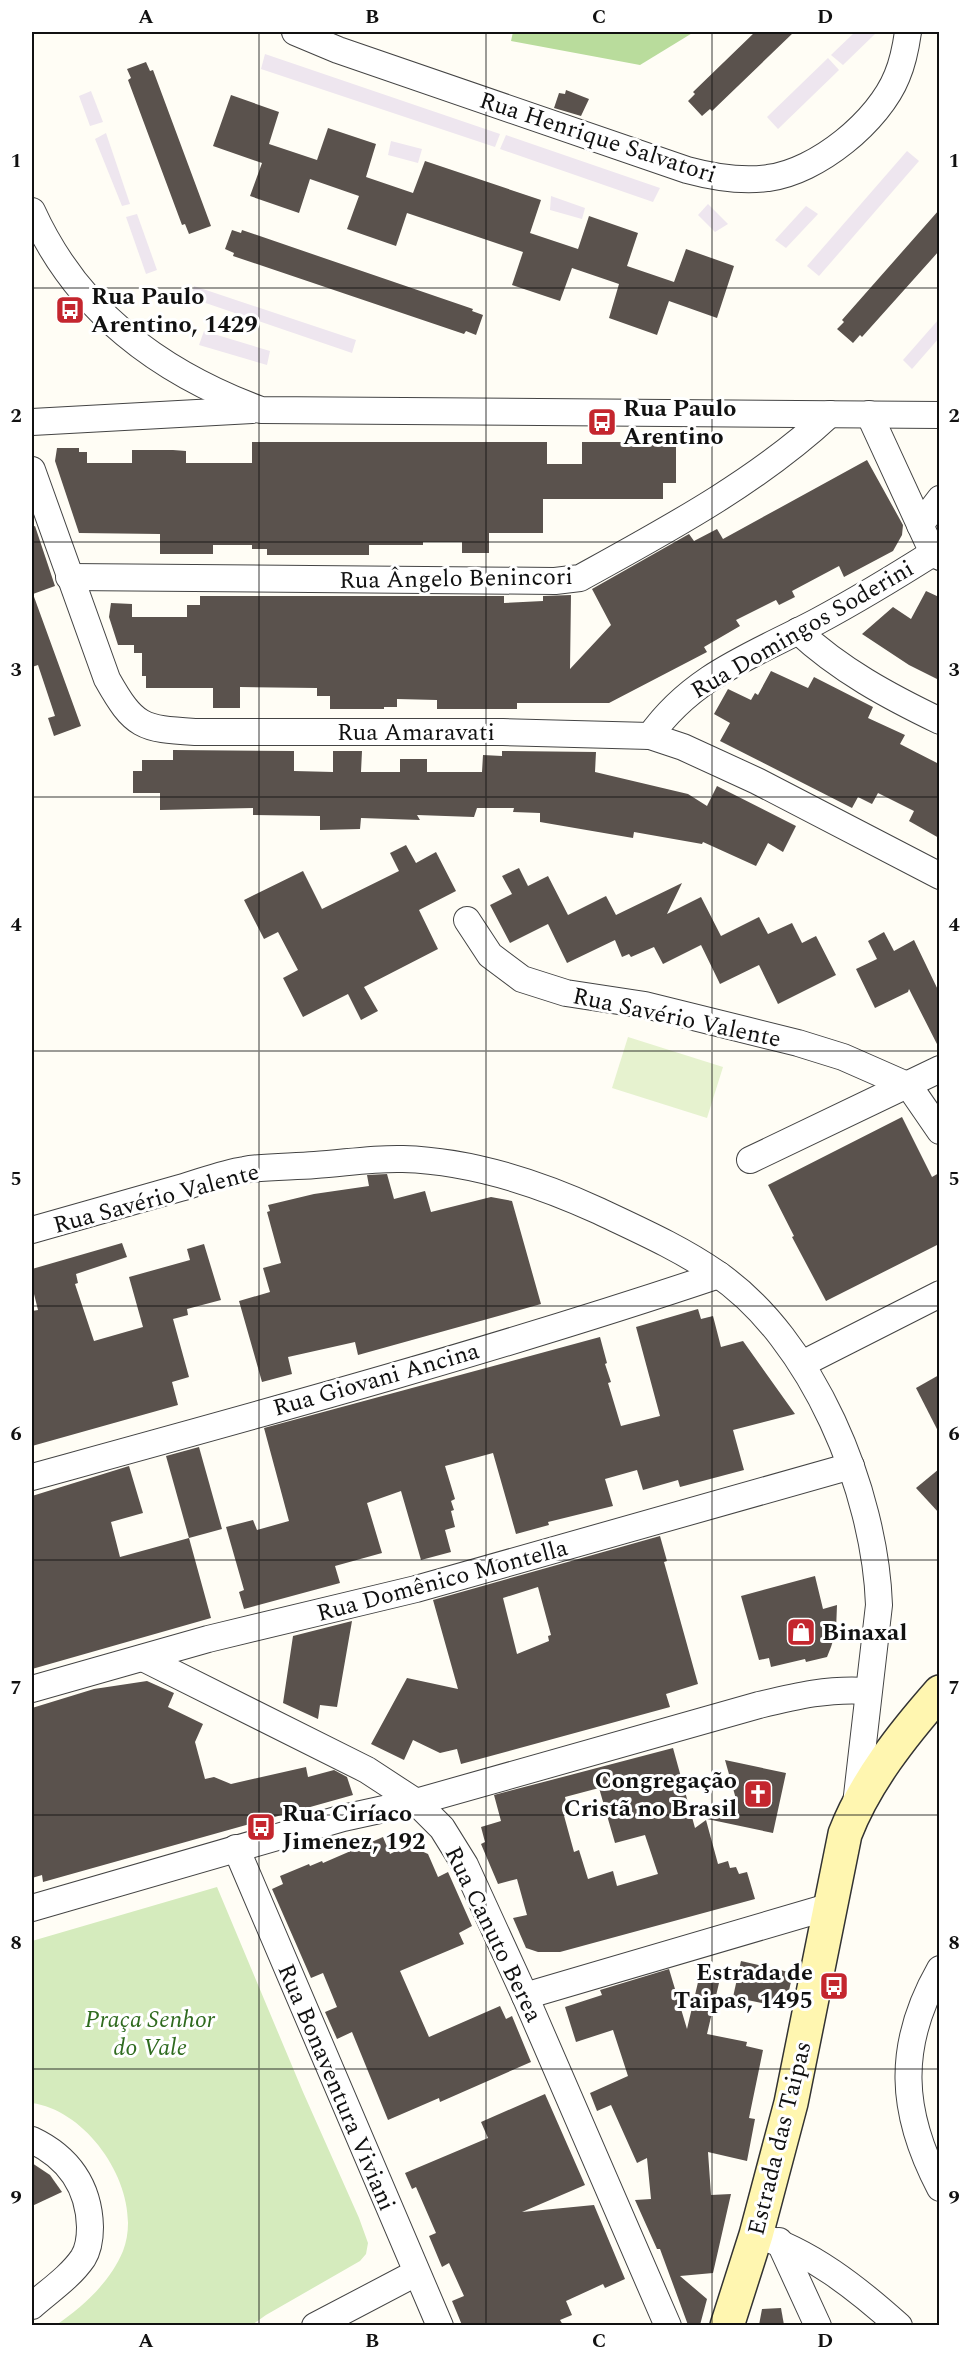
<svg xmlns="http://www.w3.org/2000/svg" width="971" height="2357" font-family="Spectral,serif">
	<rect width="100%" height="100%" fill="#fffdf5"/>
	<g fill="#eee6ef">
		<path d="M855,32H877L843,65L831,55Z"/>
		<path d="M265,54L500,134L495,147L261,69Z"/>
		<path d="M828,58L839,70L778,129L767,117Z"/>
		<path d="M91,91L103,122L90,126L79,96Z"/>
		<path d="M106,133L130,204L122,206L95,139Z"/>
		<path d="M506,135L660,188L653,202L500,149Z"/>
		<path d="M391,141L422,149L418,163L388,155Z"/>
		<path d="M907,151L919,161L819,276L807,266Z"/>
		<path d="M551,196L585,208L582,219L550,210Z"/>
		<path d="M708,204L728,224L715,232L698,215Z"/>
		<path d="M806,206L818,214L786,248L775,240Z"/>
		<path d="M137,214L157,270L146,274L126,217Z"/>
		<path d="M194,286L356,340L352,353L191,298Z"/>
		<path d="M939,319V338L912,369L903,360Z"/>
		<path d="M204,331L270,351L267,365L199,345Z"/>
	</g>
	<path fill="#d5ebbd" d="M217,1887L303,2092L359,2218L368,2243L366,2254L360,2261L266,2315L252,2325H56C83,2307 110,2282 123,2251C145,2194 91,2111 32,2103V1941Z"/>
	<path fill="#b9dc9c" d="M513,32H694L640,65L511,41Z"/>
	<path fill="#e6f2cf" d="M628,1037L723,1067L707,1118L612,1088Z"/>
	<g fill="#5a524d" fill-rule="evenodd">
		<path d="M755,32H794L712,111L710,109L702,116L688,101L695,94L693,92Z"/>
		<path d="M146,62L150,71L153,70L211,226L189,234L185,224L182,225L128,80L131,78L127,69Z"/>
		<path d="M566,90L589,99L581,116L554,108L559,93L565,94Z"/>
		<path d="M231,95L279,112L269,144L317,160L328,128L376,144L366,177L413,193L425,161L541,200L530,233L578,249L589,216L638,233L627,266L674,282L686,249L734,266L717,318L669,301L657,335L609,318L619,284L572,268L560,301L512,285L523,252L407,213L396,246L347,229L359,196L310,179L299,213L250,196L262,163L213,146Z"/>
		<path d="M939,210V251L862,337L860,335L853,343L837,329L844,322L842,320Z"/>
		<path d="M232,230L241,233L242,230L473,309L472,311L483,315L476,335L466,331L464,334L233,256L234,253L225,249Z"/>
		<path d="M252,442H547V464H582V442H676V483H663V499H543V533H489V553H462V542H423V545H369V555H267V549H252V545H213V554H160V534L79,533L55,461L57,448H79V452H87V463H132V450H173L186,451V463H252Z"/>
		<path d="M867,460L903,525L902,535L893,551L844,577L839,566L792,591L795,597L779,605L776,600L736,620L740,626L704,647L707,652L609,703H517V709H437V700L397,699V707H384V709H330V696H317V688L240,687V708H213V688H146V676H142V653H134V645H118L109,617L111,603L132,604V617H187V605H200V596H504V603L543,601V596L571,595L570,669L611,625L592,589L689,534L694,541L717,529L723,539Z"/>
		<path d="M35,526L55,586L33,594L81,726L54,736L48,718L55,716L38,665L32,667V527Z"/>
		<path d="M926,591L939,597V680L909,665L862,634L893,607L911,619Z"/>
		<path d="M771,671L808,688L814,677L873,707L868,718L905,735L900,744L939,764V838L909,821L914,811L878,793L872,804L858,797L852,808L720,741L730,723L714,714L728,689L751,700L755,693L758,695Z"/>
		<path d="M173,750L294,751V771L333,772V751H362L361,772H400V759H427V772H482L483,755L502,756V751L596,752L595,772L688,794L707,806L717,786L796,826L783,852L768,843L756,866L703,842L702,844L634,832L633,838L540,822V813L513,812L514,808H477L474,817L417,815L420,820L361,818L360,829L320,830V816L253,815V808L160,810V793H133V771H142V760H173Z"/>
		<path d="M406,845L416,863L436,852L456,891L419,910L438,949L364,987L378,1011L361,1020L348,994L303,1017L283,978L298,970L278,932L264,939L244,900L303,871L322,909L399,871L390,853Z"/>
		<path d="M519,868L528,886L548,876L568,915L606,896L616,915L682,883L667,914L701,897L721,936L759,917L768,934L792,923L802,943L816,936L836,975L778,1004L759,965L720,984L701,945L663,964L654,947L631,957L629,954L622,957L615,940L567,963L548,924L510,943L490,905L512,894L502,876Z"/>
		<path d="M884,932L894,951L914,940L939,992V1048L909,989L908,992L875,1008L856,969L877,959L868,941Z"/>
		<path d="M902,1117L932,1177L939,1173V1244L826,1301L792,1237L794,1236L768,1185Z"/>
		<path d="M387,1174L394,1199L425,1191L431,1212L491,1197L512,1201L541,1304L358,1355L355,1342L288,1357L292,1374L262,1382L239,1301L270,1292L263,1268L281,1263L267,1212L270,1211L268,1205L314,1194L369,1186L367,1175Z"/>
		<path d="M122,1243L127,1257L76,1274L78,1283L75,1284L94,1341L143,1327L129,1277L190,1260L187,1249L204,1244L221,1300L187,1309L188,1315L173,1319L189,1377L172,1382L178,1405L32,1446V1311L38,1310L32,1286V1269Z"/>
		<path d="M698,1309L701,1319L713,1316L721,1347L743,1341L795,1414L733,1430L744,1470L680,1487L678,1480L643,1490L637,1470L605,1479L613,1506L548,1522L549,1525L516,1534L493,1453L445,1466L455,1499L451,1501L454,1510L451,1511L455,1527L445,1530L451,1552L421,1560L401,1491L367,1503L382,1553L335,1566L340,1583L244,1609L239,1592L244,1590L226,1527L253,1520L257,1530L289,1521L264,1428L600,1337L607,1363L605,1364L611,1382L608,1383L621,1426L660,1416L636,1327Z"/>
		<path d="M939,1375V1433L916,1388Z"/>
		<path d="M199,1447L222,1529L189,1538L166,1456Z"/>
		<path d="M129,1466L143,1513L111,1522L120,1557L189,1538L211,1618L32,1669V1496Z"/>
		<path d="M939,1469V1513L916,1488Z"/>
		<path d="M660,1536L667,1561L664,1562L698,1684L666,1694L670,1707L461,1764L457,1749L440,1753L413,1740L404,1760L371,1744L407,1678L458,1689L433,1600ZM538,1587L551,1635L548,1636L549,1641L517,1654L503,1598Z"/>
		<path d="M815,1576L823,1609L837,1605L836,1631L831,1647L827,1657L806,1662L805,1659L771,1667L769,1658L759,1660L741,1596Z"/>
		<path d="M352,1621L337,1707L320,1705L318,1719L283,1703L293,1636Z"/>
		<path d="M147,1681L174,1693L168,1707L203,1724L195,1742L205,1779L214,1777L231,1784L306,1767L308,1777L334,1770L347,1777L353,1795L43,1882L42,1875L32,1878V1708L94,1689Z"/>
		<path d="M673,1748L695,1828L706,1820L718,1864L728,1861L730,1868L736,1867L739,1874L747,1872L755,1899L560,1952H538L526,1948L513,1918L527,1915L517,1879L498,1884L481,1844L485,1842L481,1827L501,1821L494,1795ZM599,1788L615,1843L645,1835L658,1874L617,1886L613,1871L588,1879L579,1850L574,1852L563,1812L568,1811L565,1797Z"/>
		<path d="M725,1760L786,1773L773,1833L707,1819L736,1799Z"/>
		<path d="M383,1837L390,1854L408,1845L428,1854L438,1877L448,1872L472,1926L459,1933L464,1944L400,1971L429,2037L500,2006L506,2019L512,2016L531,2062L440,2102L439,2098L388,2120L352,2032L337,2039L325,2012L337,2007L323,1973L311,1978L272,1889L283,1884L280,1876L309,1864L310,1866L322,1861L323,1863Z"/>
		<path d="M741,1961L793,1973L785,2008L733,1997Z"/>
		<path d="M669,1969L687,2029L699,1978L719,1983L707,2034L747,2042L746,2046L763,2050L749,2118L755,2119L747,2161L708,2152L711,2195L731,2194L713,2273L680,2276L707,2299L700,2325H688L660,2249H657L635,2200L651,2199L647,2158L637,2163L611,2105L597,2111L590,2093L628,2076L613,2030L576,2042L565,2007L602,1995L600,1990Z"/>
		<path d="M545,2094L585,2185L522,2212L594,2205L625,2279L605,2288L603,2284L566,2301L572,2315L560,2320L563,2325H462L452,2301L464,2296L449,2263L442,2267L429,2236L436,2233L416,2187L412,2189L405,2173L488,2138L481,2122Z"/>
		<path d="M32,2163L50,2175L62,2192L32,2206Z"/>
		<path d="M781,2308L784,2325H759L762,2309Z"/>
	</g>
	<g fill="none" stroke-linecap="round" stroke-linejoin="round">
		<g stroke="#444" stroke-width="28">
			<g id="street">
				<path d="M295,32L338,50L687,170C713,177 741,182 768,178C817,172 879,121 897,76C903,62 906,46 908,32"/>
				<path d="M32,211C78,312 159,372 261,410L940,415"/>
				<path d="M869,414L933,553L940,557"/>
				<path d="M32,422L252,410"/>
				<path d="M32,470L107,679C134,727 142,729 195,732H503L650,736L683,747L757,781L940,876"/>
				<path d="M920,525L940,499"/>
				<path d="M69,577L555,581L580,578C667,530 757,482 830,414"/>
				<path d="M798,631C840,670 888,696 940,721"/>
				<path d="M650,736C693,675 754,655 818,621C857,600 895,577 933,553"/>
				<path d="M467,920L490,955L522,979L566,993L645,1005L798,1043L843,1057L909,1086L940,1131"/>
				<path d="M750,1160L940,1069"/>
				<path d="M32,1230C81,1216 130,1202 180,1188C201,1182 223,1173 244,1170C267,1166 292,1167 315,1165C345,1163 374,1158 403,1159C472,1161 538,1183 599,1211C639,1230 680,1248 716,1273C813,1339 875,1491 879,1605L856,1804"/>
				<path d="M802,1364L940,1294"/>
				<path d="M32,1477C261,1414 493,1351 719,1275"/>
				<path d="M143,1658L367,1770L416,1802L442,1828L465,1865L525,1996L668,2326"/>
				<path d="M32,1689L208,1639L416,1589L851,1466"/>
				<path d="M236,1848L440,2326"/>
				<path d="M32,1908L343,1818L416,1802L759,1705C796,1696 830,1688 868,1691"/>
				<path d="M940,1969C896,2046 900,2112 940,2188"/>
				<path d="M525,1996L828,1907"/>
				<path d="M32,2140C68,2157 89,2186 90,2227C90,2237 88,2250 83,2258C70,2277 49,2291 32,2306"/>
				<path d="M756,2235C809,2250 858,2289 899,2326"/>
				<path d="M779,2241L818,2326"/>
				<path d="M315,2326L416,2273"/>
			</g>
		</g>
		<g stroke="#333" stroke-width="36">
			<path id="secondary" d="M727,2326L756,2235L791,2103L845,1834C865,1782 903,1734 940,1692"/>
		</g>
		<use href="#street" stroke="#fff" stroke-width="26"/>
		<use href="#secondary" stroke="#fff6b0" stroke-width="33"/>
	</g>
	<path fill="none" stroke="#111" stroke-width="1.5" stroke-opacity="0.55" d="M259,32V2326M486,32V2326M712,32V2326M32,288H940M32,542H940M32,797H940M32,1051H940M32,1306H940M32,1560H940M32,1815H940M32,2069H940"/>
	<defs>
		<g id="bus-square" transform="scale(1.5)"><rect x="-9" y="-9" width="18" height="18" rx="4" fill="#c4262e" stroke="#fff"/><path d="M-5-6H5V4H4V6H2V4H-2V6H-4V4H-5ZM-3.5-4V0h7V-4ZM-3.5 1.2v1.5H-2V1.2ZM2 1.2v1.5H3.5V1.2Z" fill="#fff"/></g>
		<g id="shop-square" transform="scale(1.5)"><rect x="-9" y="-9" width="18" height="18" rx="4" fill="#c4262e" stroke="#fff"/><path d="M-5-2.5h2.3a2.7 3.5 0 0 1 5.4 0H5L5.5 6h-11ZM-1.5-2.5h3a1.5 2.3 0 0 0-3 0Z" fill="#fff"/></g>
		<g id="church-square" transform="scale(1.5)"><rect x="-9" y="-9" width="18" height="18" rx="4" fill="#c4262e" stroke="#fff"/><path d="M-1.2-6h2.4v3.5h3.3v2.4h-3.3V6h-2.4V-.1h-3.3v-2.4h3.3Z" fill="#fff"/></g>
	</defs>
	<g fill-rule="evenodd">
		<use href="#bus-square" x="70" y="310"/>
		<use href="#bus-square" x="602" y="422"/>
		<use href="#shop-square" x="801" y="1632"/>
		<use href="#church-square" x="758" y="1794"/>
		<use href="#bus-square" x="261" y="1827"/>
		<use href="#bus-square" x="834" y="1986"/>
	</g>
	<g text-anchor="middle" stroke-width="6" stroke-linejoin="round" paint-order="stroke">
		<g font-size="24" fill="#111" stroke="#fff">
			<text transform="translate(598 137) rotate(18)" y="8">Rua Henrique Salvatori</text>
			<text transform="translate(456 578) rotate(-1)" y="8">Rua Ângelo Benincori</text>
			<text transform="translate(802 629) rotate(-30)" y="8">Rua Domingos Soderini</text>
			<text x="416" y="740">Rua Amaravati</text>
			<text transform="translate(677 1017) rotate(12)" y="8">Rua Savério Valente</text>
			<text transform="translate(156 1198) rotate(-15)" y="8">Rua Savério Valente</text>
			<text transform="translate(376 1379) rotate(-16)" y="8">Rua Giovani Ancina</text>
			<text transform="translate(442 1580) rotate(-15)" y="8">Rua Domênico Montella</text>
			<text transform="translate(494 1934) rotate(64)" y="8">Rua Canuto Berea</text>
			<text transform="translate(337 2087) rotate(67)" y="8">Rua Bonaventura Viviani</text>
			<text transform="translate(779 2138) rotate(-76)" y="8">Estrada das Taipas</text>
		</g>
		<g font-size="24" font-weight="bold" fill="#111" stroke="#fff" text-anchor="start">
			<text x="91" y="304">Rua Paulo<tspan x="91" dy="28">Arentino, 1429</tspan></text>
			<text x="623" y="416">Rua Paulo<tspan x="623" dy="28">Arentino</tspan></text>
			<text x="822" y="1640">Binaxal</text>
			<text x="737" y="1788" text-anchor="end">Congregação<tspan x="737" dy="28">Cristã no Brasil</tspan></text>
			<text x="282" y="1821">Rua Ciríaco<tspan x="282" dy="28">Jimenez, 192</tspan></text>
			<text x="813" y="1980" text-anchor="end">Estrada de<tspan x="813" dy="28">Taipas, 1495</tspan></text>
		</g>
		<g font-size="24" font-style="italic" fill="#2f6b1f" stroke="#fff">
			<text x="150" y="2027">Praça Senhor<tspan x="150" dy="28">do Vale</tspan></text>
		</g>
	</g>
	<rect width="971" height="2357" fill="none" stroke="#ffffff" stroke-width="66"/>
	<rect x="33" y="33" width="905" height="2291" fill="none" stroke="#111" stroke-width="2"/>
	<g font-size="20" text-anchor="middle" font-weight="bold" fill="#111">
		<text x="146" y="23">A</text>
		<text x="372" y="23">B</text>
		<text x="599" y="23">C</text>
		<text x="825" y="23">D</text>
		<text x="16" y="167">1</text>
		<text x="954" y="167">1</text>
		<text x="16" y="422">2</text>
		<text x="954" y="422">2</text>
		<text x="16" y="676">3</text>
		<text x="954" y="676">3</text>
		<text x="16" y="931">4</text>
		<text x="954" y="931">4</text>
		<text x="16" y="1185">5</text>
		<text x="954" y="1185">5</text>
		<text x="16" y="1440">6</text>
		<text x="954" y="1440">6</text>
		<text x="16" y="1694">7</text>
		<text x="954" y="1694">7</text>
		<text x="16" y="1949">8</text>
		<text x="954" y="1949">8</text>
		<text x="16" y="2204">9</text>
		<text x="954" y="2204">9</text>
		<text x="146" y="2347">A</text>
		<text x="372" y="2347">B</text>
		<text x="599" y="2347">C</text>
		<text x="825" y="2347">D</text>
	</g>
</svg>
